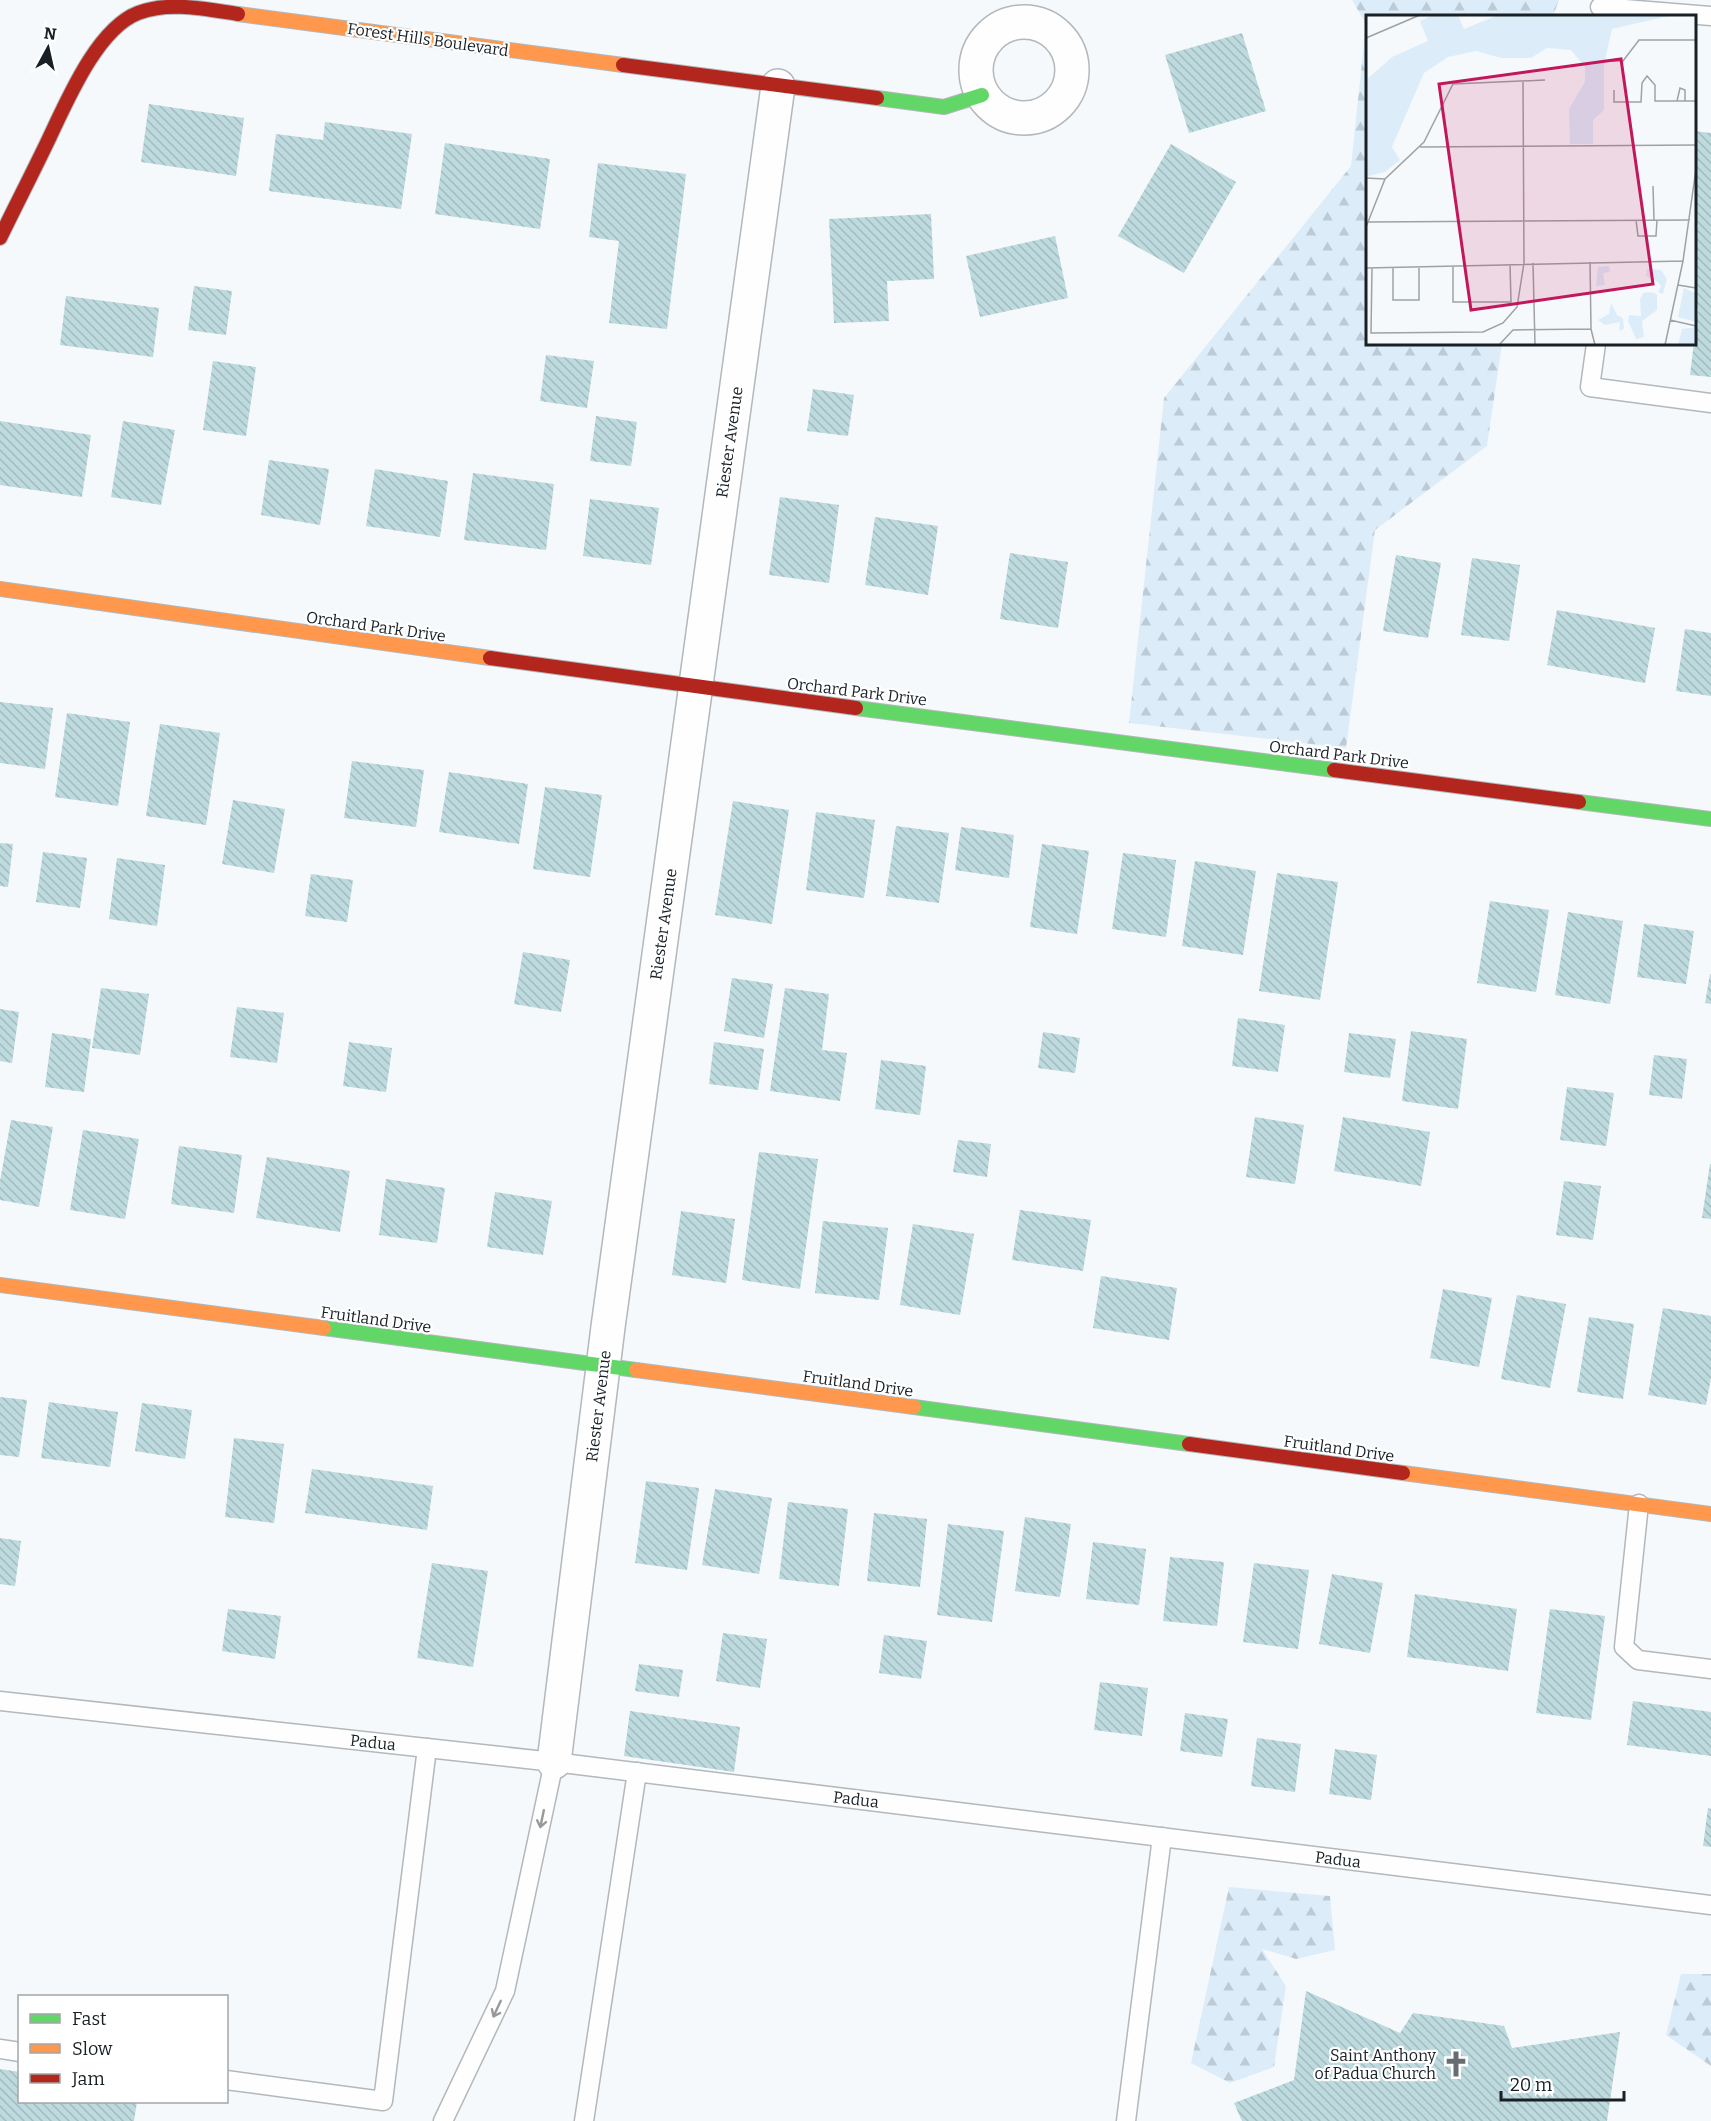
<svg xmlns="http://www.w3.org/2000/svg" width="1711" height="2121" font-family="Bitter,serif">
	<defs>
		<pattern id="forest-firs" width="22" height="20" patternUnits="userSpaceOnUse" patternTransform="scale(1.5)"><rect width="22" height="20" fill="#dcedf9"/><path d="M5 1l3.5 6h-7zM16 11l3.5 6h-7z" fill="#bccbd5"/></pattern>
		<pattern id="building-back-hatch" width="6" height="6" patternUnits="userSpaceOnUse" patternTransform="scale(1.5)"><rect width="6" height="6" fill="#bddade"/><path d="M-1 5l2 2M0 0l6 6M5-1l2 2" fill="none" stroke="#a2bbbe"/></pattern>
	</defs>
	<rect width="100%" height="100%" fill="#f6f9fb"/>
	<g fill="url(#forest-firs)">
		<path d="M1352,0H1559L1553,16H1368V344H1502L1487,446L1375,530L1346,748L1129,723L1164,398L1351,166L1366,24Z"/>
		<path d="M1229,1887L1330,1896L1335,1950L1296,1959L1262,1949L1286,1986L1274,2067L1230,2083L1191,2063Z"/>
		<path d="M1681,1974H1711V2066L1666,2035Z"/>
	</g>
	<g fill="url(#building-back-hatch)">
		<path d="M1242,33L1266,111L1189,133L1165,55Z"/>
		<path d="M149,104L244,118L236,176L141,162Z"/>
		<path d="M325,122L412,134L401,209L269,191L276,134L323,140Z"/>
		<path d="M1694,131L1711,133V377L1690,375L1698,309L1694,304V250L1698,225H1694Z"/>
		<path d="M445,143L550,159L540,229L435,214Z"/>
		<path d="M1171,144L1236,182L1184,273L1118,236Z"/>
		<path d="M598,163L686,174L667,329L609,323L619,241L589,237Z"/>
		<path d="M931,214L934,279L887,281L889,321L834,323L829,219Z"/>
		<path d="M1055,236L1068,298L980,317L966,256Z"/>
		<path d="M194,286L232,291L226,335L188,330Z"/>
		<path d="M66,296L159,308L153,357L60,345Z"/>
		<path d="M546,355L594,361L587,408L540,401Z"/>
		<path d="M213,361L256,367L246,436L203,430Z"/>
		<path d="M813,389L854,395L848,436L807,431Z"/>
		<path d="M596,416L637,422L631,466L590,461Z"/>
		<path d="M0,421L91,435L82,497L0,485Z"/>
		<path d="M123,421L175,430L161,505L111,497Z"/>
		<path d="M269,460L329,469L320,525L261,515Z"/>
		<path d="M375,469L448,481L440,537L366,526Z"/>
		<path d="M473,473L554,484L546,550L464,540Z"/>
		<path d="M780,497L839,505L829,583L769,575Z"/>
		<path d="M590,499L659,508L651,565L583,556Z"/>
		<path d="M875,517L938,526L928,595L865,585Z"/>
		<path d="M1010,553L1068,562L1058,628L1000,619Z"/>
		<path d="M1396,555L1441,563L1428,638L1383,631Z"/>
		<path d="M1472,558L1520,565L1509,641L1461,635Z"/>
		<path d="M1557,610L1655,628L1645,683L1547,665Z"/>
		<path d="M1685,629L1711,633V696L1676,691Z"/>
		<path d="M0,702L53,708L45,769L0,763Z"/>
		<path d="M67,713L130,722L118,806L55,797Z"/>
		<path d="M160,724L220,733L206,825L146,816Z"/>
		<path d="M352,761L424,770L416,827L344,818Z"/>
		<path d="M449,772L528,784L519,844L439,832Z"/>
		<path d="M545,787L602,795L590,877L533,869Z"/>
		<path d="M233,800L285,809L274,873L222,864Z"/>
		<path d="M733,801L789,810L772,924L715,915Z"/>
		<path d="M816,812L875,820L864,898L806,890Z"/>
		<path d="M896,826L949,833L939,903L886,896Z"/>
		<path d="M961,827L1014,835L1009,878L955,870Z"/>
		<path d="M0,843L13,844L8,887L0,886Z"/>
		<path d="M1042,844L1089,851L1077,934L1030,927Z"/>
		<path d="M43,852L87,858L80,908L36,902Z"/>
		<path d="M1123,853L1176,860L1166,937L1112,929Z"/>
		<path d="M117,858L165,865L157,926L109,919Z"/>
		<path d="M1195,861L1256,871L1243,955L1182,946Z"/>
		<path d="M1277,873L1338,882L1320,1000L1259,991Z"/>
		<path d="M311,874L353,880L347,922L305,916Z"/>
		<path d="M1490,901L1549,910L1536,992L1477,983Z"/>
		<path d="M1568,912L1623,921L1610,1004L1555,995Z"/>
		<path d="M1644,924L1694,931L1686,984L1637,977Z"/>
		<path d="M523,952L570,960L561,1012L514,1004Z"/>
		<path d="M1710,974H1711V1004L1705,1003Z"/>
		<path d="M732,978L773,984L764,1038L724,1031Z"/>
		<path d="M101,988L149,994L140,1055L92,1048Z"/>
		<path d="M785,988L829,994L822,1050L847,1053L840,1101L770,1091Z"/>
		<path d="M237,1007L284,1013L277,1063L230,1057Z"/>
		<path d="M0,1009L19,1012L12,1063L0,1061Z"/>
		<path d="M1238,1018L1285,1025L1278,1072L1232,1066Z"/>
		<path d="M1411,1031L1467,1039L1458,1109L1402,1101Z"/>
		<path d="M1043,1032L1080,1038L1075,1073L1038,1068Z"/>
		<path d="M52,1033L91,1039L84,1092L45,1087Z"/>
		<path d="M1349,1033L1396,1039L1390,1078L1344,1072Z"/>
		<path d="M349,1042L392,1048L386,1092L343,1086Z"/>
		<path d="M714,1042L764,1049L758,1090L709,1084Z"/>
		<path d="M1654,1055L1687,1059L1682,1099L1649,1095Z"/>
		<path d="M881,1060L926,1066L920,1115L875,1109Z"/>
		<path d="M1567,1087L1614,1093L1606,1146L1560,1140Z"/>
		<path d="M1255,1117L1304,1125L1295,1184L1246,1177Z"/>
		<path d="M1343,1117L1430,1132L1421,1186L1334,1171Z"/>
		<path d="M11,1120L53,1127L39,1207L0,1200V1181Z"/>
		<path d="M83,1130L139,1139L125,1219L70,1210Z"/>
		<path d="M958,1140L991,1144L987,1177L953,1172Z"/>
		<path d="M179,1146L242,1155L234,1213L171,1204Z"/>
		<path d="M759,1152L818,1159L800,1289L742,1280Z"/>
		<path d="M267,1157L350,1171L340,1232L256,1218Z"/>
		<path d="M1710,1164H1711V1219L1702,1218Z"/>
		<path d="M386,1179L445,1188L437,1243L379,1235Z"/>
		<path d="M1564,1181L1601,1186L1593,1240L1556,1235Z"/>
		<path d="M495,1192L552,1201L543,1255L487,1247Z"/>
		<path d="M1020,1210L1091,1220L1083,1271L1012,1260Z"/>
		<path d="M681,1211L735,1219L726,1283L672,1275Z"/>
		<path d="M823,1221L888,1228L879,1300L815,1293Z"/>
		<path d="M913,1224L974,1234L960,1315L900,1305Z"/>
		<path d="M1101,1276L1177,1288L1169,1340L1093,1328Z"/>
		<path d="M1443,1289L1492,1298L1479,1367L1430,1358Z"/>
		<path d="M1517,1295L1566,1304L1550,1388L1501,1379Z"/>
		<path d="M1663,1308L1711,1316V1378L1706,1405L1648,1395Z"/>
		<path d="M1589,1317L1634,1324L1623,1399L1577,1392Z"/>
		<path d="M0,1397L27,1400L19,1457L0,1455Z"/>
		<path d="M49,1402L118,1412L110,1467L41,1458Z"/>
		<path d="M142,1403L192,1410L185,1459L135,1451Z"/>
		<path d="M234,1438L284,1444L274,1523L225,1517Z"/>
		<path d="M312,1469L433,1486L427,1530L305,1513Z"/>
		<path d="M646,1481L699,1488L687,1570L635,1563Z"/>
		<path d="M715,1489L772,1498L759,1574L702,1565Z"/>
		<path d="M788,1502L848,1509L839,1586L779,1579Z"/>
		<path d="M874,1513L927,1519L920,1587L867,1581Z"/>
		<path d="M1025,1517L1071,1524L1060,1597L1015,1591Z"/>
		<path d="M948,1524L1004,1531L992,1622L937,1615Z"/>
		<path d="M0,1538L21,1541L15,1586L0,1584Z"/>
		<path d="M1093,1542L1146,1549L1139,1605L1086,1599Z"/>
		<path d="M1170,1557L1224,1562L1217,1626L1163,1621Z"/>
		<path d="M432,1563L488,1571L473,1667L417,1658Z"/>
		<path d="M1254,1563L1309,1570L1298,1649L1243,1642Z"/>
		<path d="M1332,1574L1383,1583L1370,1653L1319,1644Z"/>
		<path d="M1415,1594L1517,1609L1508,1671L1407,1657Z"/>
		<path d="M228,1609L281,1616L275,1659L222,1651Z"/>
		<path d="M1550,1609L1605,1616L1591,1720L1536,1713Z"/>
		<path d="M723,1633L767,1639L760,1688L716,1681Z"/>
		<path d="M884,1635L927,1641L921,1679L879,1673Z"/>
		<path d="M639,1664L683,1670L679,1697L635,1691Z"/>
		<path d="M1100,1682L1148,1688L1142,1736L1094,1730Z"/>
		<path d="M1633,1701L1711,1712V1756L1627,1745Z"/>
		<path d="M630,1711L740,1727L734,1772L624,1756Z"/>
		<path d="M1185,1713L1228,1719L1222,1757L1180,1751Z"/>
		<path d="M1257,1738L1301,1744L1295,1792L1251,1786Z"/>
		<path d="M1335,1749L1377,1755L1371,1800L1329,1794Z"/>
		<path d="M1708,1808L1711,1809V1847L1703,1846Z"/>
		<path d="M1306,1991L1400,2033L1413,2013L1504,2026L1512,2048L1620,2032L1607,2121H1242L1234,2103L1294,2080Z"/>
		<path d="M0,2069L20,2072V2102H137L134,2121H0Z"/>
	</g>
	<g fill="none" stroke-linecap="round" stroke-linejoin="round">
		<g stroke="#b2b8bb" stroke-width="21">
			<g id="lane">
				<path d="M1600,7L1711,16"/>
				<path d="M1596,344L1590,387L1711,403"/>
				<path d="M1639,1504L1624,1647L1638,1660L1711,1669"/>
				<path d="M0,1701L554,1762L1711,1905"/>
				<path d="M0,2049L20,2052"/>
				<path d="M226,2080L383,2101L427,1748"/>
				<path d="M443,2121L505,1991L554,1762"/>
				<path d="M584,2121L637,1772"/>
				<path d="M1126,2121L1162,1837"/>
			</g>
		</g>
		<g stroke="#b2b8bb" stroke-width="36">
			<g id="street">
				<circle cx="1024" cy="70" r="48"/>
				<path d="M554,1762L608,1327L778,86"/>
			</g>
		</g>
		<g stroke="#b2b8bb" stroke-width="16">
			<g id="fast">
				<path d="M877,98L944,107L982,95"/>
				<path d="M856,708L1334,770"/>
				<path d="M1579,802L1711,819"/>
				<path d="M324,1328L636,1370"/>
				<path d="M914,1407L1189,1444"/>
			</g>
		</g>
		<g stroke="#b2b8bb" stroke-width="16">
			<g id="slow">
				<path d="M238,14L623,65"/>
				<path d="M0,589L490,658"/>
				<path d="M0,1285L324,1328"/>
				<path d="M636,1370L914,1407"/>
				<path d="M1403,1473L1711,1514"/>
			</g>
		</g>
		<g stroke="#b2b8bb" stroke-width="16">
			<g id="jam">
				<path d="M623,65L877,98"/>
				<path d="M0,238C14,209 29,180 43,151C63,111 94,30 138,13C169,1 205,9 238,14"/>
				<path d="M490,658L856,708"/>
				<path d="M1334,770L1579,802"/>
				<path d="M1189,1444L1403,1473"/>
			</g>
		</g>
		<use href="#lane" stroke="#fefefe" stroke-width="18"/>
		<use href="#street" stroke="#fefefe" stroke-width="33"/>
		<use href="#fast" stroke="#63d668" stroke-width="14"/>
		<use href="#slow" stroke="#ff974d" stroke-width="14"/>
		<use href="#jam" stroke="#b3261e" stroke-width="14"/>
	</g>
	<defs><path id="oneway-shaft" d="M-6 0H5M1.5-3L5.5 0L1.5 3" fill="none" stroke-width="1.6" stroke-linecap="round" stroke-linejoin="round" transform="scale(1.5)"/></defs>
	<g stroke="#969a9c">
		<use href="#oneway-shaft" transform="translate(542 1819) rotate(102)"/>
		<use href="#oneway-shaft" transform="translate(497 2009) rotate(115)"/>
	</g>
	<defs>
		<g id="church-bare" transform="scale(2.07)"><path d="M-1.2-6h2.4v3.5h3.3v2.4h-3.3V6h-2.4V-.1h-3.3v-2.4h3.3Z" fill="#666c70" stroke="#fff" stroke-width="2.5" paint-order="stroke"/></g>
	</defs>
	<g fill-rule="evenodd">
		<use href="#church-bare" x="1456" y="2064"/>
	</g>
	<g text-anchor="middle" stroke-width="4.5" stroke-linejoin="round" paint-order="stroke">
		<g font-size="16" fill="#182025" stroke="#fff">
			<text transform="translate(428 39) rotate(8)" y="6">Forest Hills Boulevard</text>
			<text transform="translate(729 442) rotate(-82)" y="6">Riester Avenue</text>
			<text transform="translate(376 626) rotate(8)" y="6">Orchard Park Drive</text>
			<text transform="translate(857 691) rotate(7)" y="6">Orchard Park Drive</text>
			<text transform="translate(1339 754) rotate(7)" y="6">Orchard Park Drive</text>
			<text transform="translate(663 924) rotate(-82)" y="6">Riester Avenue</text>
			<text transform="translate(376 1319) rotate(8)" y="6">Fruitland Drive</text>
			<text transform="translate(858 1383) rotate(8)" y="6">Fruitland Drive</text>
			<text transform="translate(598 1406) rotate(-83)" y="6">Riester Avenue</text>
			<text transform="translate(1339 1448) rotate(8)" y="6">Fruitland Drive</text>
			<text transform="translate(373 1742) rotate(6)" y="6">Padua</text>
			<text transform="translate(856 1799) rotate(7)" y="6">Padua</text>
			<text transform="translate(1338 1859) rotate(7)" y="6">Padua</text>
		</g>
		<g font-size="16" fill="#182025" stroke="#fff" text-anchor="end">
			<text x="1436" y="2061">Saint Anthony<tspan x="1436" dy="18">of Padua Church</tspan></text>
		</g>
	</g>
	<g transform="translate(1366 15)">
		<rect width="330" height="330" fill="#f6f9fb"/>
		<path d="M318,273L329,278L330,307L312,302ZM330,312V330H312L316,314Z" fill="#dcedf9"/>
		<path d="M67,0H92L98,14L132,0H307L246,14L238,50V95L227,105V129H204L203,94L219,67V52L205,35L181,33L165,43H135L110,36L82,42L58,58L26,132L34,145L19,157L0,162V65L26,42L62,26L54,6ZM243,251L244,257L237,258L239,270L230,271L232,252ZM281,254L295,255L301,264L297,279L292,277L295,271L292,267L280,261ZM285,277L291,279V295L276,306L278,322L270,324L262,306L263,300L275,301L274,284L277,278ZM245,288L251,300L257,303L258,314L253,316L254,307L239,310L232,305L243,299Z" fill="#dcedf9"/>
		<path fill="none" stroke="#9da2a5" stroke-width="1.5" d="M0,23L54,0M243,46H257L273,25H330M248,75V87H275L276,68L281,61L289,70V86H330M311,86L314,73L319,75V86M54,132L330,130M0,163L19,164M287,171L288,205M270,205L272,221H290L291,205M2,207L324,205M0,212L19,164L58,127L87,69L179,65M224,247L225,314M167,248L169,330M87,251V287H145L144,249M27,252V285H53V252M0,253L317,246M6,253L5,318L117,317L137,308L151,292L158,248L157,67M312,270L330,273M304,305L330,311M133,330L147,315L225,314L229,330M299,330L317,246L330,154"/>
		<path fill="#c2185b" fill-opacity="0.15" stroke="#c2185b" stroke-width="3" d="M255,44L287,269L105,295L73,69Z"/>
		<rect width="330" height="330" fill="none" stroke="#182025" stroke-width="3"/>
	</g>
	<rect x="18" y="1995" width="210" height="108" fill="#ffffff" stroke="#a3a6a8" stroke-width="1.5"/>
	<rect x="30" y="2014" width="30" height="9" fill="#63d668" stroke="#a3a6a8" stroke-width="1.5"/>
	<text x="72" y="2025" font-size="18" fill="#182025">Fast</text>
	<rect x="30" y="2044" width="30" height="9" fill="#ff974d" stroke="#a3a6a8" stroke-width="1.5"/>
	<text x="72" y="2055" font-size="18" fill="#182025">Slow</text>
	<rect x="30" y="2074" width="30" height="9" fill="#b3261e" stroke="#a3a6a8" stroke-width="1.5"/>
	<text x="72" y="2085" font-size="18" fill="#182025">Jam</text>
	<g transform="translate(48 48) rotate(8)" stroke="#ffffff" stroke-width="4.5" paint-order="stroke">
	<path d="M0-4.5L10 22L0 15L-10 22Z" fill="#182025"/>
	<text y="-9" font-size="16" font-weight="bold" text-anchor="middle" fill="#182025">N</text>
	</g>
	<path d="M1501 2091v9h123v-9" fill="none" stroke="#182025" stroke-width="3"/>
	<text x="1510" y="2091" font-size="18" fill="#182025" stroke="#ffffff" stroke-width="4.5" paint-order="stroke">20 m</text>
</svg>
